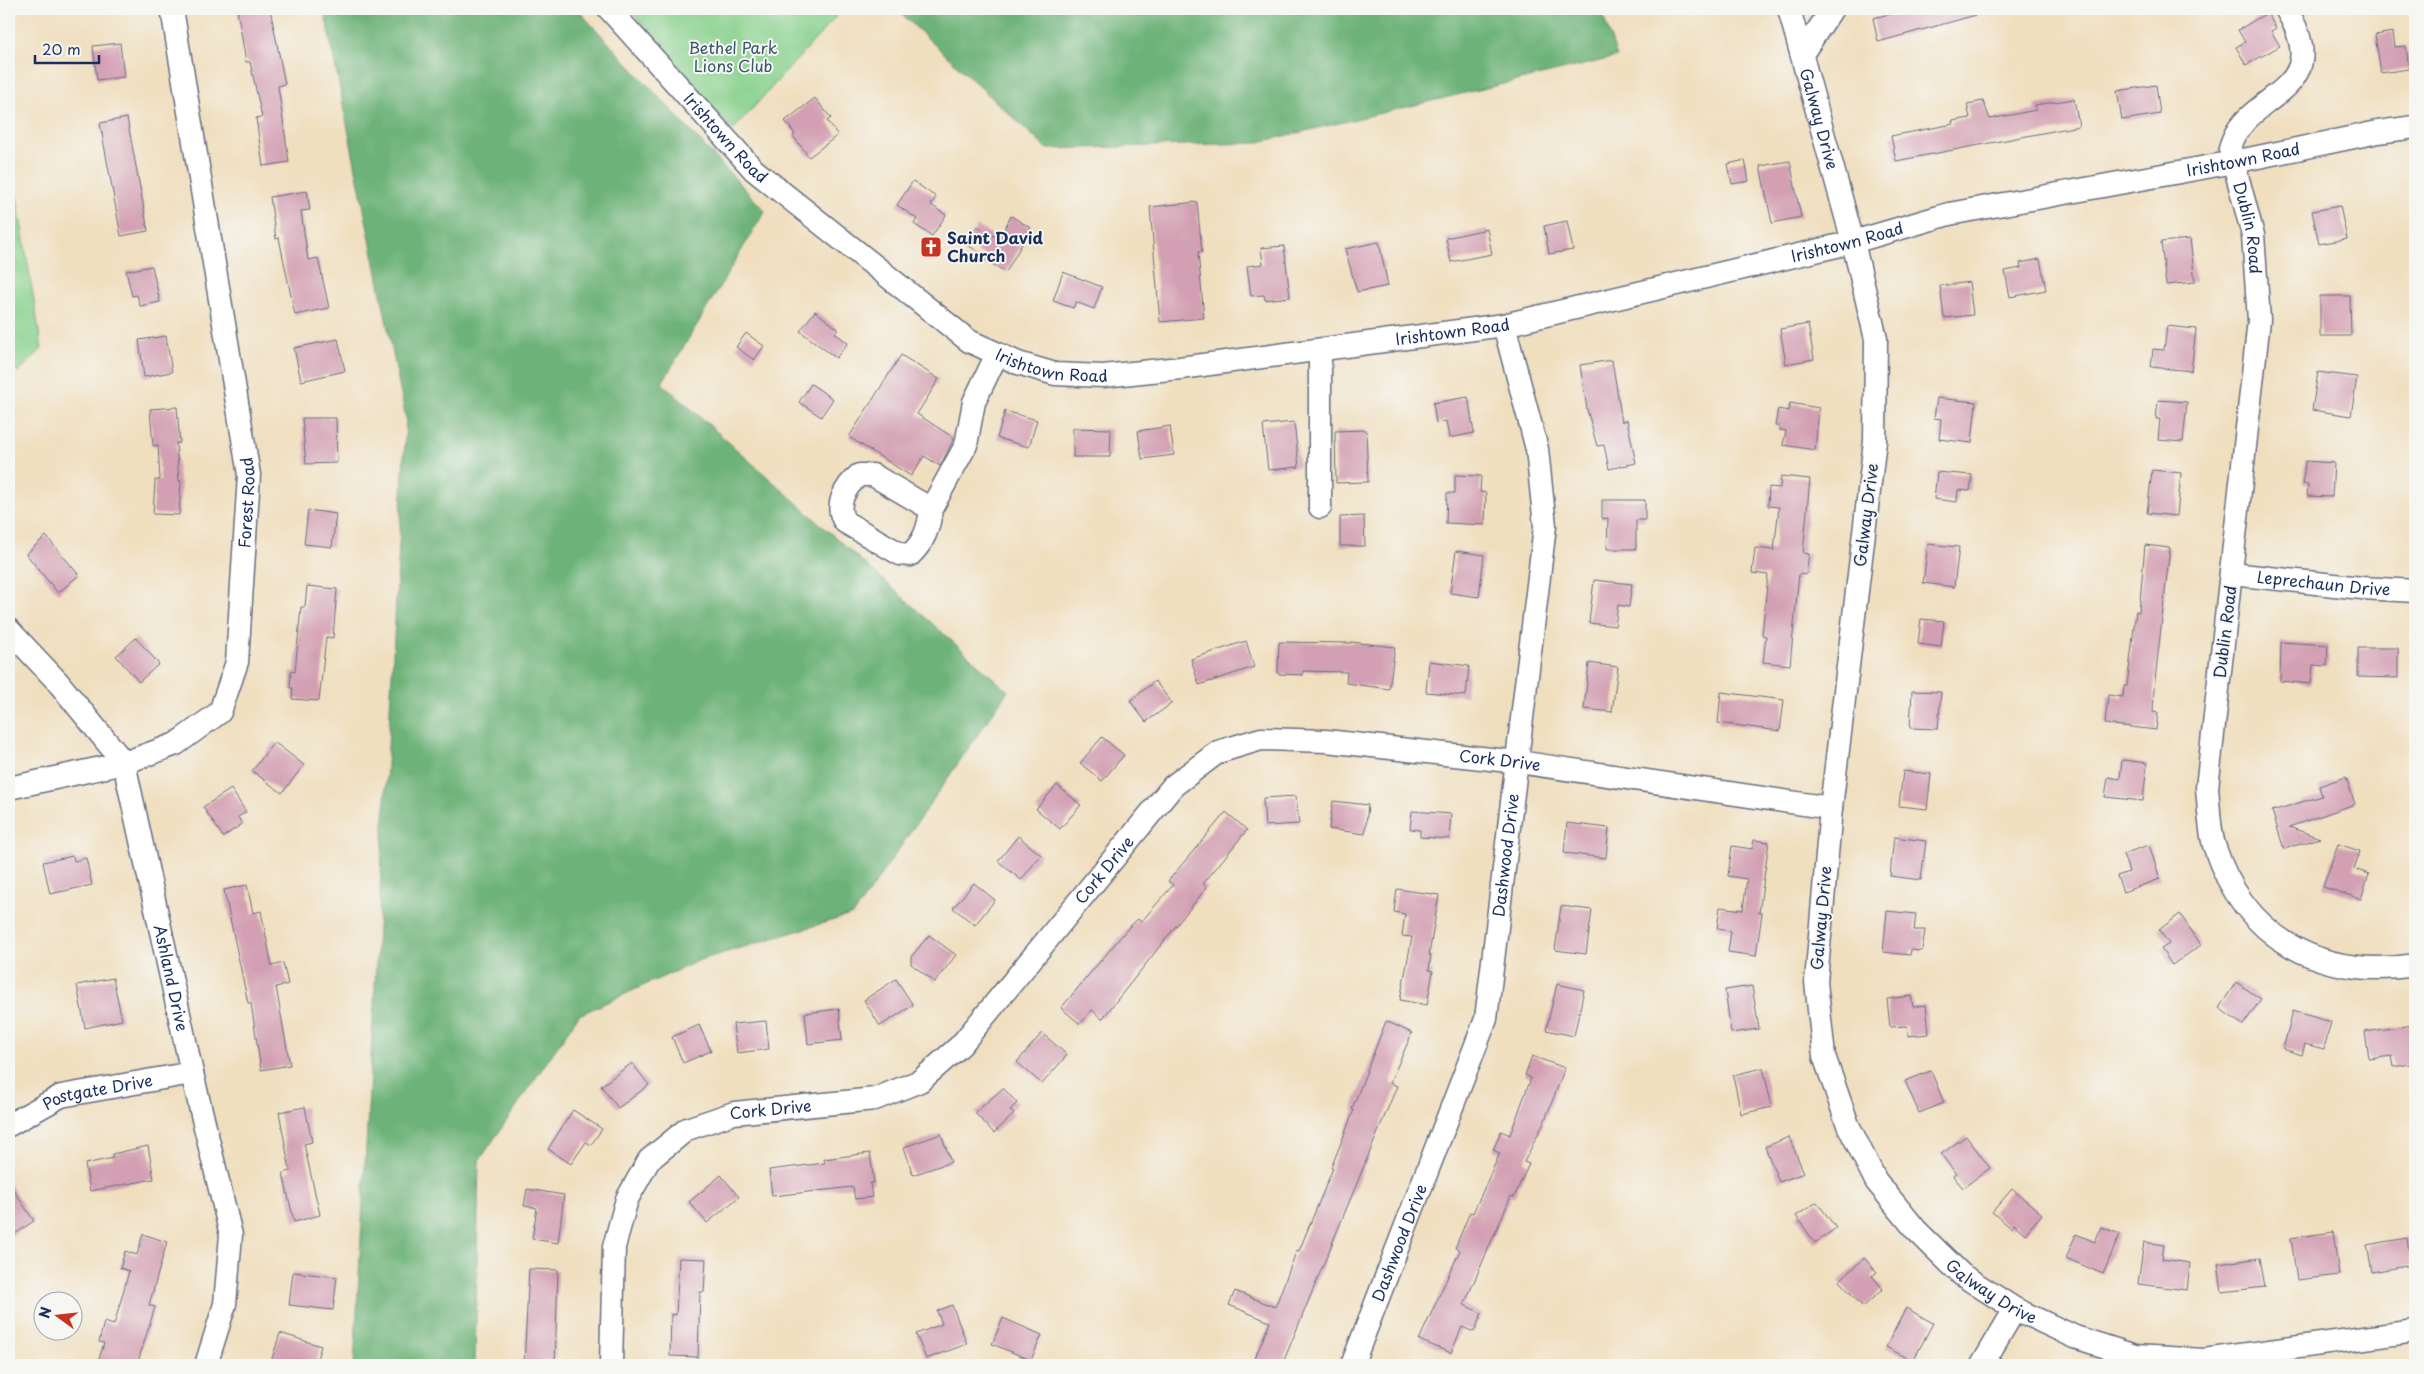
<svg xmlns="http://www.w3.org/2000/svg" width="2424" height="1374" font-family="'Playpen Sans',sans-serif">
	<rect width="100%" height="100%" fill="#f6f6f2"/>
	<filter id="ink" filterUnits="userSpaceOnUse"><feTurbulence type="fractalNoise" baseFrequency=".02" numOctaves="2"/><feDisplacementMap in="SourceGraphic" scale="10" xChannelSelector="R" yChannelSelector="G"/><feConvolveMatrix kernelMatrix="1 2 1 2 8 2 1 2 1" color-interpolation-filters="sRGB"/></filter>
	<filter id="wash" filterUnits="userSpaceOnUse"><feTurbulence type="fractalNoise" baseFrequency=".0096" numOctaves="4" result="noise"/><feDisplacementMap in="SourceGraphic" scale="20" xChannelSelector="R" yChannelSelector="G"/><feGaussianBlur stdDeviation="1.12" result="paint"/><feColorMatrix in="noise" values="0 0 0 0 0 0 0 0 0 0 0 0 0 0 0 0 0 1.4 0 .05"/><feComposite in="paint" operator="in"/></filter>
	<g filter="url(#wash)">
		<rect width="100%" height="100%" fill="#f0dfbf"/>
		<g fill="#87d08c" stroke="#518075">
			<path d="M629,9H843L733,130Z"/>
			<path d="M9,150L42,349L18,372L9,361Z"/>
		</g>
		<g fill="#6db278" stroke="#44706b">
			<path d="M324,9H577L765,211L662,383L1008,691L854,914L700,960L579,1015L479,1161L475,1365H354L406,419Z"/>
			<path d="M896,9H1601L1617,57L1255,143L1047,149Z"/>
		</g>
		<g id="blocks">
			<g fill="#d3a0b3">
				<path d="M237,9H270L285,84L278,86L289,162L263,166L256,118L262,117L250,62H246Z"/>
				<path d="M1911,9H1975L1976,15L1878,42L1873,18Z"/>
				<path d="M2267,13L2276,28L2271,31L2280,46L2246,65L2236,47L2245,42L2238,30Z"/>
				<path d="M2393,32L2395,47L2406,46L2409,69L2381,73L2375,35Z"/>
				<path d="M120,43L124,77L97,80L93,46Z"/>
				<path d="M2156,85L2160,114L2122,120L2117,91Z"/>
				<path d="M815,98L831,118L827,121L838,135L809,157L793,136L795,134L785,121Z"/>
				<path d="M2074,99L2079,126L1896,161L1891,136L1953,124L1952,121L1970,118L1967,104L1983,101L1990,119L2036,110L2035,105Z"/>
				<path d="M127,118L148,231L121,236L100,123Z"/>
				<path d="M1745,160L1749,181L1732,184L1728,164Z"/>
				<path d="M1790,161L1801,217L1772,223L1760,166Z"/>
				<path d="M913,181L936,197L931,205L946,215L932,236L914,224L917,219L897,205Z"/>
				<path d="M307,191L310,210L301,211L308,260L318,258L329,308L295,315L279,238L276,239L270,197Z"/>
				<path d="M1197,202L1202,252H1198L1204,318L1160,322L1150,207Z"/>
				<path d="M2340,206L2347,239L2319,244L2312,211Z"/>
				<path d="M1011,216L1031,228L1006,272L985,260L987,257L966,244L977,226L999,239Z"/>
				<path d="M1567,221L1573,250L1549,254L1544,226Z"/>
				<path d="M1487,229L1492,254L1451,262L1446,238Z"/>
				<path d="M2190,239L2195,282L2166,285L2161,242Z"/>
				<path d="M1379,242L1388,286L1357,292L1345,249Z"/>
				<path d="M1284,246L1290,297L1265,300L1264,295L1251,296L1247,266L1263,264L1261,248Z"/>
				<path d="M2040,259L2046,290L2010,297L2005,271L2021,268L2020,263Z"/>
				<path d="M152,266L160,302L140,306L137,295L132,296L126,271Z"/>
				<path d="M1063,272L1102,287L1094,309L1076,302L1073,308L1053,301Z"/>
				<path d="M1969,282L1973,315L1944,318L1940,286Z"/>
				<path d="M2320,296H2350L2351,336H2320Z"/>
				<path d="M815,311L838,329L835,333L848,343L836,358L800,331Z"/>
				<path d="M1808,324L1814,359L1786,364L1780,329Z"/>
				<path d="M2167,326L2196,329L2191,371L2151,367L2153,349L2164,350Z"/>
				<path d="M746,333L764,346L754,360L736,347Z"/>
				<path d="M166,336L172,372L144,377L139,340Z"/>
				<path d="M338,339L345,371L301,381L294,348Z"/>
				<path d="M901,355L939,379L917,414L954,438L940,466L924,456L911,476L849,437Z"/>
				<path d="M1612,360L1622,422L1627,420L1636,463L1609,469L1604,445L1597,446L1587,409L1580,365Z"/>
				<path d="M2318,372L2357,377L2351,416L2312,410Z"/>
				<path d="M811,384L833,399L821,417L799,402Z"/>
				<path d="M1468,397L1474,433L1449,438L1446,421L1436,423L1433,403Z"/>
				<path d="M1937,398L1976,402L1972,443L1939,439L1941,419L1934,418Z"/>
				<path d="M2158,400L2187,402L2183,442L2158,440L2160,419H2156Z"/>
				<path d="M1790,403L1819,408L1815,450L1783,445L1786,431L1779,430V426H1775L1778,409L1789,411Z"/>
				<path d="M177,407L180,443H176L179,481H181L179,515L153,514L155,480H160L158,445L153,446L150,409Z"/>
				<path d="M1005,411L1037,420L1029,447L997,438Z"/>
				<path d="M302,418H336L337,463L306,464Z"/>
				<path d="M1294,422L1299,467L1268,470L1263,425Z"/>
				<path d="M1170,426L1174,455L1142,459L1138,431Z"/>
				<path d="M1073,428L1111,429L1110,457H1073Z"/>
				<path d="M1366,430L1368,482L1336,483L1335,431Z"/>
				<path d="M2305,461L2334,463L2332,497L2307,496L2308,484H2303Z"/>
				<path d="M2152,470L2181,473L2177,516L2147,513Z"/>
				<path d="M1937,472L1972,475L1970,491L1958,490L1957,502L1934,499Z"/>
				<path d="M1455,475L1481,476L1480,492L1486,493L1485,525L1446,523L1447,493H1455Z"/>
				<path d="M1781,476L1810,479L1803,553L1809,554L1806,575L1799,574L1790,665L1763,662L1766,636L1762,635L1768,575L1752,573L1755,548L1774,550L1779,507L1768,506L1769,487L1780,488Z"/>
				<path d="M1602,500H1645V520H1636V549H1607L1608,518L1602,519Z"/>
				<path d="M308,510L336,514L332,547L304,544Z"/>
				<path d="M1364,516L1365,546H1340V517Z"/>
				<path d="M46,536L79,575L58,593L26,554Z"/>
				<path d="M1928,544L1959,547L1954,587L1923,583Z"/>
				<path d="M2145,545L2170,548L2154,689L2153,712L2158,713L2156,730L2105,724L2108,695L2123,697L2124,686H2127L2136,611L2139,612Z"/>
				<path d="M1456,551L1484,555L1479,597L1450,593Z"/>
				<path d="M1594,580L1632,584L1629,607L1618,605L1615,626L1589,623Z"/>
				<path d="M307,586L337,589L333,638L326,637L319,701L292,699L293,688H290L291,671L295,672L301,607H305Z"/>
				<path d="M1921,619L1944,621L1941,647L1918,644Z"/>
				<path d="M136,638L159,664L139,682L116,656Z"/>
				<path d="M1246,641L1254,667L1199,685L1191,659Z"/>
				<path d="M1279,642L1351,643V642L1395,647L1389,689L1346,683L1347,672L1303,671V675L1278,674Z"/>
				<path d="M2281,642L2328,645L2327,666L2313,665L2311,684L2280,681Z"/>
				<path d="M2358,648H2398V678L2358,677Z"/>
				<path d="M1429,661L1469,666L1466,696L1426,692Z"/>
				<path d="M1589,663L1618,667L1612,712L1584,709Z"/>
				<path d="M1155,681L1172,703L1146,722L1130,701Z"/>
				<path d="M1912,691L1941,692L1938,729L1910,728Z"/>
				<path d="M1721,692L1784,700L1780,731L1718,723Z"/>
				<path d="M1102,737L1124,755L1102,781L1080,763Z"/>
				<path d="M274,742L304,765L282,793L252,771Z"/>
				<path d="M2122,760L2147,763L2143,801L2105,797L2108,777L2120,779Z"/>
				<path d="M1903,771L1931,774L1927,809L1899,806Z"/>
				<path d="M2346,777L2355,804L2289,827L2320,838L2284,849L2272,811L2322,796L2319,786Z"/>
				<path d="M1057,785L1081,805L1060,829L1036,809Z"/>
				<path d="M231,789L246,812L238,817L242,824L223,837L203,807Z"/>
				<path d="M1296,796L1299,824L1265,826L1263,798Z"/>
				<path d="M1333,801L1368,805L1365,834L1329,829Z"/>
				<path d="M1412,811L1451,814L1449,839L1420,837V830L1410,829Z"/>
				<path d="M1226,812L1247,830L1203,884L1207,887L1102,1019L1092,1010L1080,1024L1061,1008L1129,927L1138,919L1141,922L1173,885L1168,881Z"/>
				<path d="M1567,823L1609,828L1606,858L1564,853Z"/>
				<path d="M1018,836L1041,855L1021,880L998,861Z"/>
				<path d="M1894,837L1926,841L1921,880L1890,876Z"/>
				<path d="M1754,840L1769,842L1759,913H1762L1756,956L1728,952L1731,931L1717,929L1720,907L1743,910L1747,879L1728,876L1732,846L1752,849Z"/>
				<path d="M2338,844L2360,851L2354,869L2369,874L2361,899L2323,887Z"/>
				<path d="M2149,845L2160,879L2123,892L2117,876L2129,872L2123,854Z"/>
				<path d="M73,856L74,861L86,858L92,885L50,894L43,862Z"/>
				<path d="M974,883L995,900L975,925L953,908Z"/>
				<path d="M247,885L253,913L261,911L272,966L283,963L288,984L276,987L290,1065L261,1070L251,1003H248L224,890Z"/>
				<path d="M1397,889L1439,895L1429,955H1431L1429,970L1433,971L1427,1005L1400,1000L1412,937L1402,936L1405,914L1394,912Z"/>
				<path d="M1561,906L1592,910L1586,954L1555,950Z"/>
				<path d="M1887,911L1916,914L1914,930H1925L1922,951L1911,950L1910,955L1883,952Z"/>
				<path d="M2180,914L2201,945L2172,965L2161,949L2169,944L2159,930Z"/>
				<path d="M929,935L956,955L935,982L911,964V957Z"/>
				<path d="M113,978L122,1020L85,1028L77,985Z"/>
				<path d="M896,979L913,1005L880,1026L864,1000Z"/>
				<path d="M2236,982L2261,999L2243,1025L2219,1008Z"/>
				<path d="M1557,984L1584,990L1574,1036L1546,1030Z"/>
				<path d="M1752,986L1759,1029L1731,1033L1725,990Z"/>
				<path d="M1911,996L1913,1007L1926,1005L1929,1034L1908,1036L1907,1026L1890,1027L1887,999Z"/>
				<path d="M839,1009L842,1040L808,1044L805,1013Z"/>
				<path d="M2293,1011L2331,1022L2324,1049L2305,1044L2302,1055L2283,1049Z"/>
				<path d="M766,1021L769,1049L737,1053L733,1024Z"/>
				<path d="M1386,1021L1412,1033L1390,1083L1397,1086L1282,1365H1252L1270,1322L1229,1305L1235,1291L1275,1307L1297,1250L1299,1251L1333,1168H1331L1354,1110L1352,1109Z"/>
				<path d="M699,1025L711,1051L683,1063L672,1037Z"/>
				<path d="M2413,1025L2415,1063L2394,1067L2392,1056L2369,1059L2365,1032Z"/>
				<path d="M1042,1033L1067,1055L1042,1084L1017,1062Z"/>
				<path d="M1532,1056L1565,1068L1545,1120L1524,1162L1529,1164L1514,1197L1511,1196L1464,1305L1482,1313L1474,1332L1462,1327L1451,1353L1419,1340L1460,1250L1455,1248L1470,1212L1473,1213L1500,1153L1493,1150L1501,1131L1510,1135L1531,1078L1525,1075Z"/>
				<path d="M632,1063L649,1085L618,1108L601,1086Z"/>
				<path d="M1763,1068L1772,1107L1741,1114L1733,1075Z"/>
				<path d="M1931,1071L1944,1103L1919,1113L1905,1081Z"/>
				<path d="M1003,1088L1017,1103L1010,1110L1014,1114L994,1133L975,1113Z"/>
				<path d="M305,1107L312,1142L304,1144L320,1215L294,1222L283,1173L290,1171L279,1112Z"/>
				<path d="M573,1110L602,1129L591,1145L586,1142L571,1164L548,1149Z"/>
				<path d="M941,1134L951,1162L913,1175L904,1147Z"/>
				<path d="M1966,1136L1990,1168L1963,1188L1953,1176L1956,1174L1941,1154Z"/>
				<path d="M1789,1137L1804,1173L1779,1182L1765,1147Z"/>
				<path d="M148,1146L154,1179L90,1191L85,1164L113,1158L112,1154Z"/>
				<path d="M870,1153L874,1183H870L872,1197L855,1199L853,1187L772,1196L769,1170L825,1163L824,1159Z"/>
				<path d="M721,1175L739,1197L707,1223L689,1202Z"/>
				<path d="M9,1183L34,1221L9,1238Z"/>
				<path d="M527,1189L564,1195L558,1243L532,1239L537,1208L524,1206Z"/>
				<path d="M2012,1189L2042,1214L2025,1234L2014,1224L2011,1228L1992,1212Z"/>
				<path d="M1817,1202L1836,1228L1815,1243L1796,1216Z"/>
				<path d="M2101,1227L2120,1234L2103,1274L2066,1258L2076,1234L2095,1242Z"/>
				<path d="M2333,1232L2339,1275L2297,1280L2291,1238Z"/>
				<path d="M143,1234L167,1242L149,1305L155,1307L137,1365H97L104,1343L99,1342L104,1322L114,1325L129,1271L120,1268L125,1251L137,1255Z"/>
				<path d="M2407,1238L2411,1265L2372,1272L2367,1245Z"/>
				<path d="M2144,1242L2164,1245L2162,1259L2190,1263L2187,1290L2138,1284Z"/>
				<path d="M679,1258L706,1259L704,1292H700L698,1357L670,1356L671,1314L676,1315Z"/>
				<path d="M1864,1258L1877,1272L1872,1276L1883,1289L1863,1307L1839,1281Z"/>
				<path d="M2260,1258L2265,1287L2222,1292L2218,1264Z"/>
				<path d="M529,1269L558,1270L555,1365H524Z"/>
				<path d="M293,1272L337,1277L333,1310L289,1305Z"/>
				<path d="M952,1305L967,1344L926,1359L916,1334L942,1324L937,1311Z"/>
				<path d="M1906,1308L1933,1323L1913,1361L1886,1347Z"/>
				<path d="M1003,1318L1042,1335L1031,1360L992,1344Z"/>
				<path d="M280,1333L321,1346L315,1365H270Z"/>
			</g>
		</g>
	</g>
	<g filter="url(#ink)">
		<use href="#blocks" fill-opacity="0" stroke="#666d80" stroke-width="1"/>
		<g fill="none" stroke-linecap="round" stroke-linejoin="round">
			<g stroke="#666d80" stroke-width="25">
				<g id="minor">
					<path id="s1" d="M609,9L754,170L969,341L1018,363L1055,374L1103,376L1180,368L1504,325L1853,242L1949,214L2234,162L2378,132L2415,127"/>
					<path id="s2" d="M1789,9L1853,242L1876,339L1875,441L1831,808L1816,982L1824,1056L1848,1125L1876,1181L1916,1230L1962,1275L2015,1309L2075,1337L2135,1356L2204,1360L2415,1331"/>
					<path id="s3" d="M2286,9C2339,96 2242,91 2230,149L2253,235L2259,320L2207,788C2209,806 2209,828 2214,845C2244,938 2320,980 2415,965"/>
					<path d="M1802,54L1832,9"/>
					<path d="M1320,507V350"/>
					<path d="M931,509C929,528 924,542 910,555L900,554L845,522C834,506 845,487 859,475H873L931,509L966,445L974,402L997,354"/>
					<path id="s4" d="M2232,574L2362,588L2415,591"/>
					<path id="s5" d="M9,630L57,681L124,763L192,1073L231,1235L225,1304L206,1365"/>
					<path id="s6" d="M9,788L124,763L176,744L220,712L237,662L249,475L172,9"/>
					<path id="s7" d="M9,1125L61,1096L192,1073"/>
					<path id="s8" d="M611,1365L614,1247L627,1199L649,1160L687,1129L734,1113L875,1099L920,1081L961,1045L1173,786L1218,752L1261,739L1326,741L1518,762L1831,808"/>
					<path id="s9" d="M1352,1365L1486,1019L1545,526L1537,449L1504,325"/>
					<path d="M1982,1365L2015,1309"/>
				</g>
			</g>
			<use href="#minor" stroke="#fff" stroke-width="22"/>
		</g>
	</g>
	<defs>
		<g id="church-square" transform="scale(1.125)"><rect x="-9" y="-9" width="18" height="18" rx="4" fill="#c8321e" stroke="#f6f6f2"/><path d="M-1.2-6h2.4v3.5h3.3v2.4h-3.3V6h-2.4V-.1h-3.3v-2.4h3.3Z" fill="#fff"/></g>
	</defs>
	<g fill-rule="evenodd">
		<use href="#church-square" x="931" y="247"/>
	</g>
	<g text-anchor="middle" stroke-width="4" stroke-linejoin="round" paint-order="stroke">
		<g font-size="16" fill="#36576a" stroke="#f6f6f2">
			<text x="733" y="54">Bethel Park<tspan x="733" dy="18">Lions Club</tspan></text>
		</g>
		<g font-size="16" fill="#1b2f5e" stroke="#f6f6f2">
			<text dy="6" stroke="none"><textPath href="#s2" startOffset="114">Galway Drive</textPath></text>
			<text dy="6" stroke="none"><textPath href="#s1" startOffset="174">Irishtown Road</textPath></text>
			<text dy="6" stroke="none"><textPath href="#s1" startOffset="1794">Irishtown Road</textPath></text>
			<text dy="6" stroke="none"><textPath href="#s3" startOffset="252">Dublin Road</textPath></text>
			<text dy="6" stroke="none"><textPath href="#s1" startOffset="1389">Irishtown Road</textPath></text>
			<text dy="6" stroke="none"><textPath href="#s1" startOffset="984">Irishtown Road</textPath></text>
			<text dy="6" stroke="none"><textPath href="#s1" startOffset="579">Irishtown Road</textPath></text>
			<text dy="6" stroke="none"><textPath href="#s6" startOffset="440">Forest Road</textPath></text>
			<text transform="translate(1866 515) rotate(-83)" y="6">Galway Drive</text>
			<text dy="6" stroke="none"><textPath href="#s4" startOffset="92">Leprechaun Drive</textPath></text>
			<text transform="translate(2225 632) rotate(-83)" y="6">Dublin Road</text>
			<text dy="6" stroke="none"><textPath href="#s8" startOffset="1232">Cork Drive</textPath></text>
			<text dy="6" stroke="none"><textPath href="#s9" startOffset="536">Dashwood Drive</textPath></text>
			<text dy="6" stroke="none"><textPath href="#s8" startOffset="782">Cork Drive</textPath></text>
			<text transform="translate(1821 918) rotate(-85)" y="6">Galway Drive</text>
			<text dy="6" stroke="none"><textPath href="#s5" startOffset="396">Ashland Drive</textPath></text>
			<text dy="6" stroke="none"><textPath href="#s7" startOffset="96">Postgate Drive</textPath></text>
			<text dy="6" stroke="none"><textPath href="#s8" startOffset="348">Cork Drive</textPath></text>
			<text dy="6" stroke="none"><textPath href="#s9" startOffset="131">Dashwood Drive</textPath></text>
			<text dy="6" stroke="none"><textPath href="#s2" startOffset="1359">Galway Drive</textPath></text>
		</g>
		<g font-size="16" font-weight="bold" fill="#1b2f5e" stroke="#f6f6f2" text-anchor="start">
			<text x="947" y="244">Saint David<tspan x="947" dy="18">Church</tspan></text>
		</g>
	</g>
	<rect width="2424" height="1374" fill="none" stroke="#f6f6f2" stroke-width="30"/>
	<g transform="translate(58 1316) rotate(285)"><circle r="24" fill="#f6f6f2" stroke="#9ea6b7"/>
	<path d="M0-4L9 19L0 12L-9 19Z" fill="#c8321e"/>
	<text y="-8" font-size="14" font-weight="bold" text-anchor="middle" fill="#1b2f5e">N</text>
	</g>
	<path d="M35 55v8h64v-8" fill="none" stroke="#1b2f5e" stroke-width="2.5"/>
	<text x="42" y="55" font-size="15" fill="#1b2f5e" stroke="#f6f6f2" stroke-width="4" paint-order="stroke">20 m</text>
</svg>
